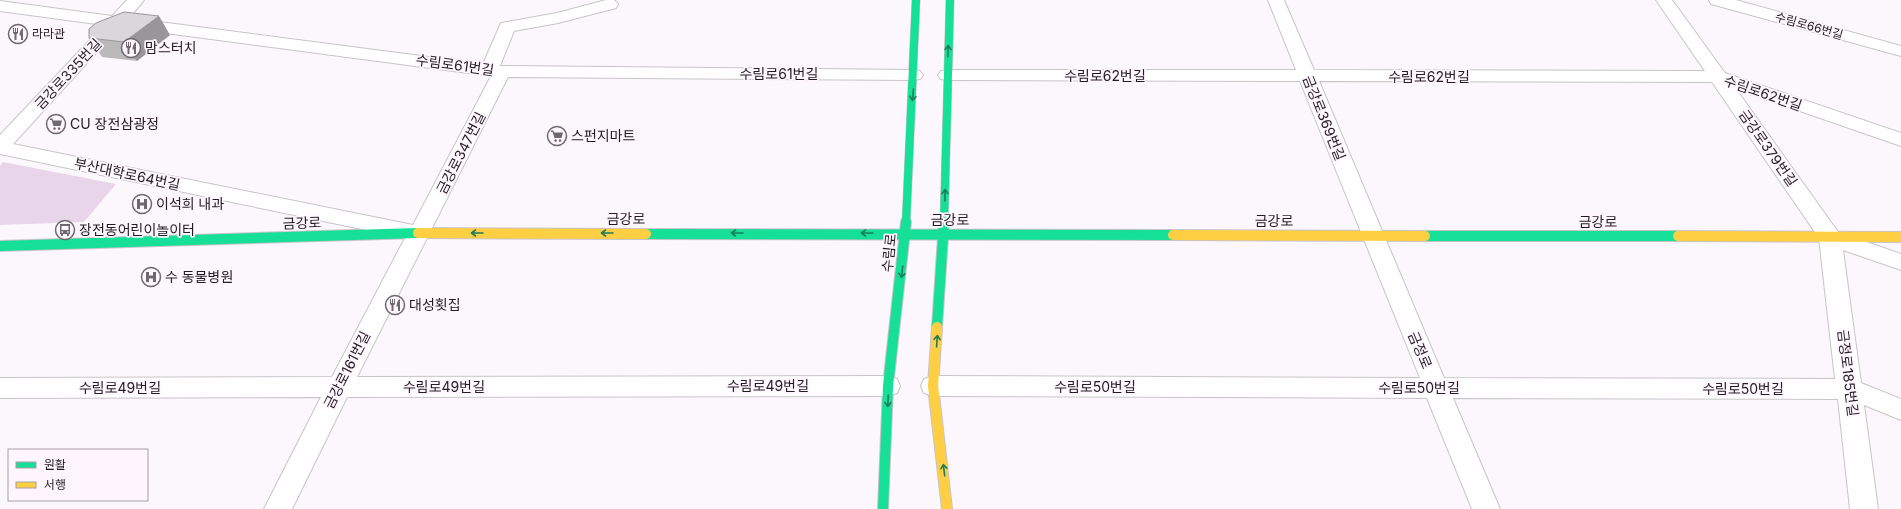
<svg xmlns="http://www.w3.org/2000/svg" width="1901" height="509" font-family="Inter,'Noto Sans KR',sans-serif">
	<rect width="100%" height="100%" fill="#fcf7fc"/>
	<path fill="#e9d5ea" d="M3,162L116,184L84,222L0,225V166Z"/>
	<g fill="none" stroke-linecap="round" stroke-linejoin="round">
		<g stroke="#c8c4c8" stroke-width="2">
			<g id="street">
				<path d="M127,0H144L129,18L483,64L501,23L557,13L606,0H614L618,4L616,8L558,23L514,31L500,66L914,70L920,71L923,75L920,79L914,80L508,77L357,377L888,376L897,379L900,386L897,393L888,396L347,397L292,509H264L321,397L0,398V378L332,377L405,238L0,154V135L104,25L0,11V1L112,16ZM120,27L491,76L413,225L13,144Z"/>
				<path d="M1268,0H1284L1314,70L1705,71L1656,0H1672L1725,73L1901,133V146L1736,89L1838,232L1901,254V270L1843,250L1861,383L1901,399V420L1864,405L1878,509H1850L1838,399L1453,398L1500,509H1472L1427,398L933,396L924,393L921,386L924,379L933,376L1420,378L1300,81L947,80L941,79L938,75L941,71L947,70H1296ZM1319,81L1712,82L1819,238L1835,379L1444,378Z"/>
				<path d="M1709,0H1736L1901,46V56L1711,4Z"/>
			</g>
		</g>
		<g stroke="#c8c4c8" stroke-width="9">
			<g id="fast-far1">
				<path d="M906,223L916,0"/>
				<path d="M944,223L950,0"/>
			</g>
		</g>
		<g stroke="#c8c4c8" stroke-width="12">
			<g id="fast">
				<path d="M646,234L1173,235"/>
				<path d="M1425,236H1678"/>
				<path d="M0,246L418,233"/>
				<path d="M937,327L944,222"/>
				<path d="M883,509L888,386L906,222"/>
			</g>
		</g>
		<g stroke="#c8c4c8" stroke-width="12">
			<g id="slow">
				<path d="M418,233L646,234"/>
				<path d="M1173,235L1425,236"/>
				<path d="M1678,236L1901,237"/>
				<path d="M937,327L933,386L947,509"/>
			</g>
		</g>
		<use href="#street" fill="#fffeff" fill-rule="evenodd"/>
		<use href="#fast-far1" stroke="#16e098" stroke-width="8"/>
		<use href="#fast" stroke="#16e098" stroke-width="10"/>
		<use href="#slow" stroke="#ffcf43" stroke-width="10"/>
	</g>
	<path fill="#bbb9bb" d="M170,35L137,61L102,57L89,38Z"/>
	<path fill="#999699" d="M159,16L170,35L137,61L124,42Z"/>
	<path fill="#dad7da" stroke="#999699" d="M124,12L159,16L124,42L89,38V29L96,23Z"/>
	<defs><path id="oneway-shaft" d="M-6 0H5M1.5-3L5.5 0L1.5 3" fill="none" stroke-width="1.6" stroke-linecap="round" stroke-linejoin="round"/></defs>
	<g stroke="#1c7e5c">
		<use href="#oneway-shaft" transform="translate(948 51) rotate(-88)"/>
		<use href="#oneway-shaft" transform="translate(913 95) rotate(94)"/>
		<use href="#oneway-shaft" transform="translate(945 195) rotate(-89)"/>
		<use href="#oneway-shaft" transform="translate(477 233) rotate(180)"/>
		<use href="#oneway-shaft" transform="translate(607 233) rotate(180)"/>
		<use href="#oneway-shaft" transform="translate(737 233) rotate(180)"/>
		<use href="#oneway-shaft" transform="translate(867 233) rotate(180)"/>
		<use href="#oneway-shaft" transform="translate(902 272) rotate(97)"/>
		<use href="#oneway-shaft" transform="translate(937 341) rotate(-86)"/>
		<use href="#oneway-shaft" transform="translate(888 401) rotate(92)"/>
		<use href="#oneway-shaft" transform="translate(944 470) rotate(-97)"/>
	</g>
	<defs>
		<g id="restaurant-ring" transform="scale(1)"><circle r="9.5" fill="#fef5fe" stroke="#6e696e" stroke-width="1.5"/><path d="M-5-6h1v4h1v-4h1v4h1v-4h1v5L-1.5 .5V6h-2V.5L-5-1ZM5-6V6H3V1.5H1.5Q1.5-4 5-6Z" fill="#6e696e"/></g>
		<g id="supermarket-ring" transform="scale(1)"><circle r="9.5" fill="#fef5fe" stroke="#6e696e" stroke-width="1.5"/><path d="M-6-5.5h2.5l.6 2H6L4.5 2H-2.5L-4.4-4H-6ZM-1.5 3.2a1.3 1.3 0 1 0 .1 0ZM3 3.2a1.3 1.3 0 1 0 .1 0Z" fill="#6e696e"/></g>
		<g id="hospital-ring" transform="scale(1)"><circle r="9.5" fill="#fef5fe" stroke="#6e696e" stroke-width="1.5"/><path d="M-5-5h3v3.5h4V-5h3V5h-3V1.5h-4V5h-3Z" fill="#6e696e"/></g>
		<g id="bus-ring" transform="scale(1)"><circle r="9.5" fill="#fef5fe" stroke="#6e696e" stroke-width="1.5"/><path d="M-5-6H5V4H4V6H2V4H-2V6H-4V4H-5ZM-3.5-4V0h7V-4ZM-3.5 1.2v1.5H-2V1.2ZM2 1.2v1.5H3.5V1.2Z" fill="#6e696e"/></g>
	</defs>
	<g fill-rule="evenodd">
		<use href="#restaurant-ring" x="18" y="34"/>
		<use href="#restaurant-ring" x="131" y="48"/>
		<use href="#supermarket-ring" x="56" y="124"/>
		<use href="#supermarket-ring" x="557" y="136"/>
		<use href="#hospital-ring" x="142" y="204"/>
		<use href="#bus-ring" x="65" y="230"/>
		<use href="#hospital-ring" x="151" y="277"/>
		<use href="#restaurant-ring" x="395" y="305"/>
	</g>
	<g text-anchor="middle" stroke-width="3.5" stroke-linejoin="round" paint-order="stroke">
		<g font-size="12" fill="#211d21" stroke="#fef5fe">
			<text transform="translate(1809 26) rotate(16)" y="4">수림로66번길</text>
		</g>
		<g font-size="12" fill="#211d21" stroke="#fef5fe" text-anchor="start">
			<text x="32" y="38">라라관</text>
		</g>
		<g font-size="14" fill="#211d21" stroke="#fef5fe" text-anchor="start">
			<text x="145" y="53">맘스터치</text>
			<text x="70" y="129">CU 장전삼광정</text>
			<text x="571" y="141">스펀지마트</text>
			<text x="156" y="209">이석희 내과</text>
			<text x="79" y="235">장전동어린이놀이터</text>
			<text x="165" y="282">수 동물병원</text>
			<text x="409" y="310">대성횟집</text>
		</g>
		<g font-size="14" fill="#211d21" stroke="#fef5fe">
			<text transform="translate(455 65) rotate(8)" y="5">수림로61번길</text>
			<text transform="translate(68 74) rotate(-47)" y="5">금강로335번길</text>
			<text x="779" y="79">수림로61번길</text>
			<text x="1105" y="81">수림로62번길</text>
			<text x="1429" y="82">수림로62번길</text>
			<text transform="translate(1763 93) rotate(19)" y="5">수림로62번길</text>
			<text transform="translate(1324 118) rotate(68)" y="5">금강로369번길</text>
			<text transform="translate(1768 148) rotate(55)" y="5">금강로379번길</text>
			<text transform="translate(461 153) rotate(-63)" y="5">금강로347번길</text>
			<text transform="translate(127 174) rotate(12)" y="5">부산대학로64번길</text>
			<text x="626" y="224">금강로</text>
			<text x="950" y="225">금강로</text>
			<text x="1274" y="226">금강로</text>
			<text x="1598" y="227">금강로</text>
			<text transform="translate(302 223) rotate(-2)" y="5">금강로</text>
			<text transform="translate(889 253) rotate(-84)" y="5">수림로</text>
			<text transform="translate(1420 350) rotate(67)" y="5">금정로</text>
			<text transform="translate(347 370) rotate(-63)" y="5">금강로161번길</text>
			<text transform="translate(1848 373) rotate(83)" y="5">금정로185번길</text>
			<text x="768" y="391">수림로49번길</text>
			<text x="444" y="392">수림로49번길</text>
			<text x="1095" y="392">수림로50번길</text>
			<text x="120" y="393">수림로49번길</text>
			<text x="1419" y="393">수림로50번길</text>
			<text x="1743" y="394">수림로50번길</text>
		</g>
	</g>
	<rect x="8" y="449" width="140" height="52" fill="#fef5fe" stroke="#a69fa6"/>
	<rect x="16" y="462" width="20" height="6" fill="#16e098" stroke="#a69fa6"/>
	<text x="44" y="469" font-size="12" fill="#211d21">원활</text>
	<rect x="16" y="482" width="20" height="6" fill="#ffcf43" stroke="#a69fa6"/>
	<text x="44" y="489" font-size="12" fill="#211d21">서행</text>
</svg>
